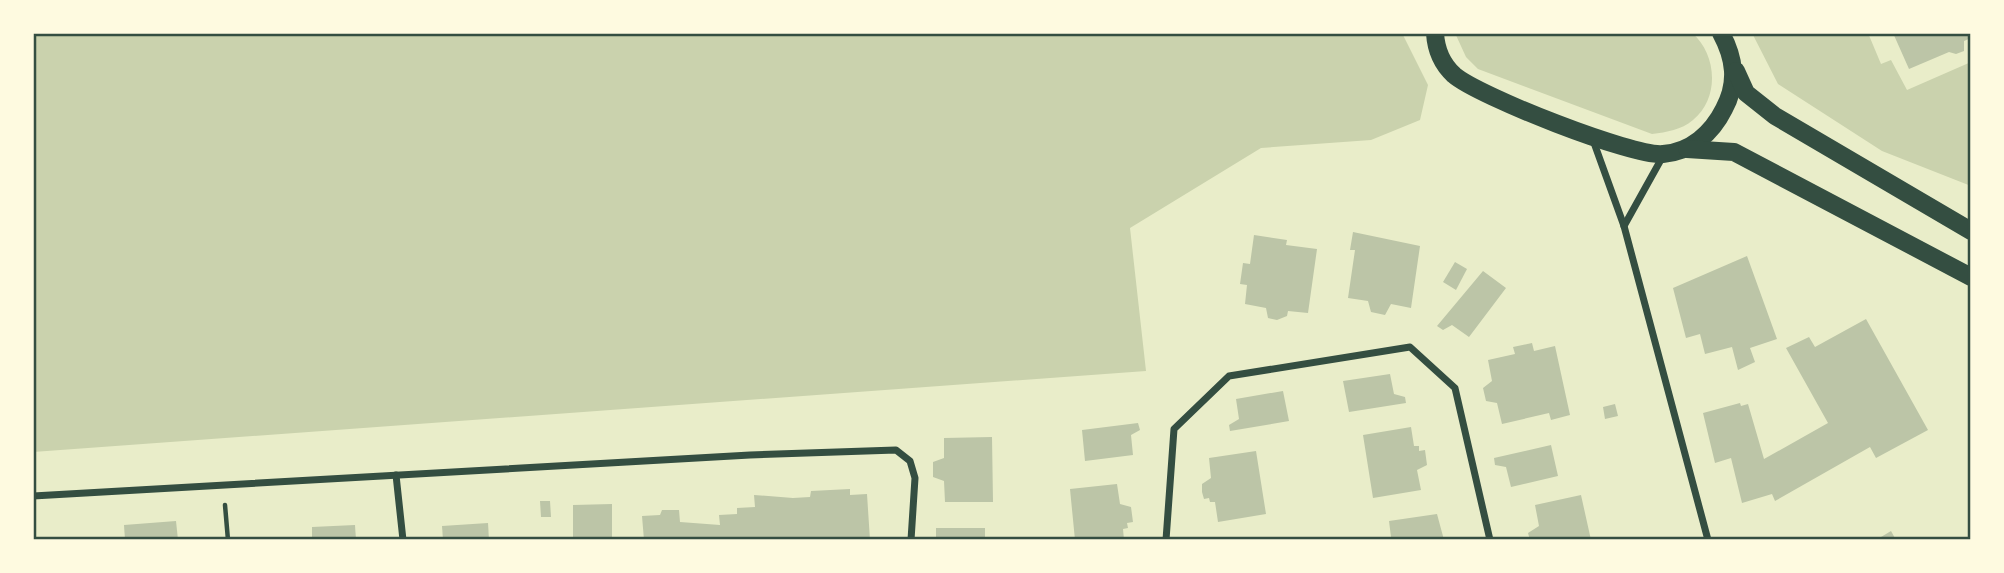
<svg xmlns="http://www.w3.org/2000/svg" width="2004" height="573" font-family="'Varela Round',sans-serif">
	<rect width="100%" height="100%" fill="#e9edc9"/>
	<g fill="#cad2ad">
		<path d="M33,33H1402L1428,85L1420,120L1371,140L1261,148L1130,228L1146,371L33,452Z"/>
		<path d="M1455,33H1692C1717,54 1720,98 1693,120C1681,130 1667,132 1652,134L1478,69L1466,57Z"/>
		<path d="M1752,33H1868L1881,64L1891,60L1907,90L1971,62V186L1882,151L1778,84Z"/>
	</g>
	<g fill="#bcc5a7">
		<path d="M1893,33H1971V38L1964,41V51L1956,54L1949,52L1909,69Z"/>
		<path d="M1353,232L1420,246L1411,308L1391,304L1385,315L1371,312L1368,301L1348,298L1355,250H1350Z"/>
		<path d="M1254,235L1287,240L1286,245L1317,249L1308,313L1288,311L1287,316L1277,320L1268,318L1266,308L1245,304L1247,285L1240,284L1243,263L1250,264Z"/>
		<path d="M1747,256L1777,339L1750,348L1755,362L1738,370L1732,347L1705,354L1700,334L1686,338L1673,288Z"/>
		<path d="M1455,262L1467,269L1456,290L1443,282Z"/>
		<path d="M1483,271L1506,288L1469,337L1452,325L1443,330L1437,326Z"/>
		<path d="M1866,319L1928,430L1876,458L1870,447L1775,501L1772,494L1742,503L1731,458L1715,463L1703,413L1740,403L1741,406L1748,404L1764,459L1828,423L1786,348L1809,337L1815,347Z"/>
		<path d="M1532,343L1534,351L1555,346L1570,415L1551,420L1549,413L1502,424L1497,403L1486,401L1483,388L1492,381L1488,360L1515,354L1513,347Z"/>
		<path d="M1390,374L1394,394L1405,397L1406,403L1349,412L1343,381Z"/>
		<path d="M1283,391L1289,421L1230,431L1229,425L1239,419L1236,399Z"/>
		<path d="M1615,404L1618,416L1605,419L1603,407Z"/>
		<path d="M1138,423L1140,430L1131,435L1133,455L1085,461L1082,430Z"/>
		<path d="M1411,427L1414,446H1419V451L1425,450L1427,465L1417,470L1421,490L1373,498L1363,435Z"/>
		<path d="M992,437L993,502H945L944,481L933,477V462L944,458V438Z"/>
		<path d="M1551,445L1558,476L1511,487L1506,467L1495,465L1494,458Z"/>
		<path d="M1256,451L1266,514L1218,522L1215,502H1210L1209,498L1204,499L1202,492V484L1211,478L1209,458Z"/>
		<path d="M1117,484L1120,504L1131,507L1133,522L1127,523L1128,528L1123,529L1124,540H1075L1070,489Z"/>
		<path d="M850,489V495L867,494L870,540H644L642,516L660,515L662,510H679L680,522L720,525L719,515L737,514V508L755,507L754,495L793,498L810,497L811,491Z"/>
		<path d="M1581,495L1591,540H1530L1528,533L1539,526L1535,505Z"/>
		<path d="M540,501H550L551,517H541Z"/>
		<path d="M612,504V540H573V505Z"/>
		<path d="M1437,514L1444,540H1383L1391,537L1389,521Z"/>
		<path d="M176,521L178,540H125L124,525Z"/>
		<path d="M488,523L489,540H443L442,526Z"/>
		<path d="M355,525L356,540H312V527Z"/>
		<rect x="936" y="528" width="49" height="12"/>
		<path d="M1891,531L1896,540H1876Z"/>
	</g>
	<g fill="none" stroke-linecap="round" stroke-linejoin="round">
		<path stroke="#344e41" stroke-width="4.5" d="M225,505L228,540"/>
		<g stroke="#344e41" stroke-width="7">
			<path d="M1593,140L1624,226L1708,540"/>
			<path d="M1624,226L1663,156"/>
			<path d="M396,475L403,540"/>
			<path d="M33,496L750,455L896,450L910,461L915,478L911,540"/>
			<path d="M1166,540L1174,429L1229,376L1410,347L1455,388L1490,540"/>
		</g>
		<g stroke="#344e41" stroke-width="18">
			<path d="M1435,33C1436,50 1442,64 1454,75C1478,96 1633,157 1663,154C1691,152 1712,133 1724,109C1738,83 1735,59 1721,33"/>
			<path d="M1736,71L1746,93L1775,116L1971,231"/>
			<path d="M1687,149L1734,152L1971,277"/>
		</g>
	</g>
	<rect width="2004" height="573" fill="none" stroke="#fefae0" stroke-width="70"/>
	<rect x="35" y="35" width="1934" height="503" fill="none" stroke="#344e41" stroke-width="2.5"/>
</svg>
